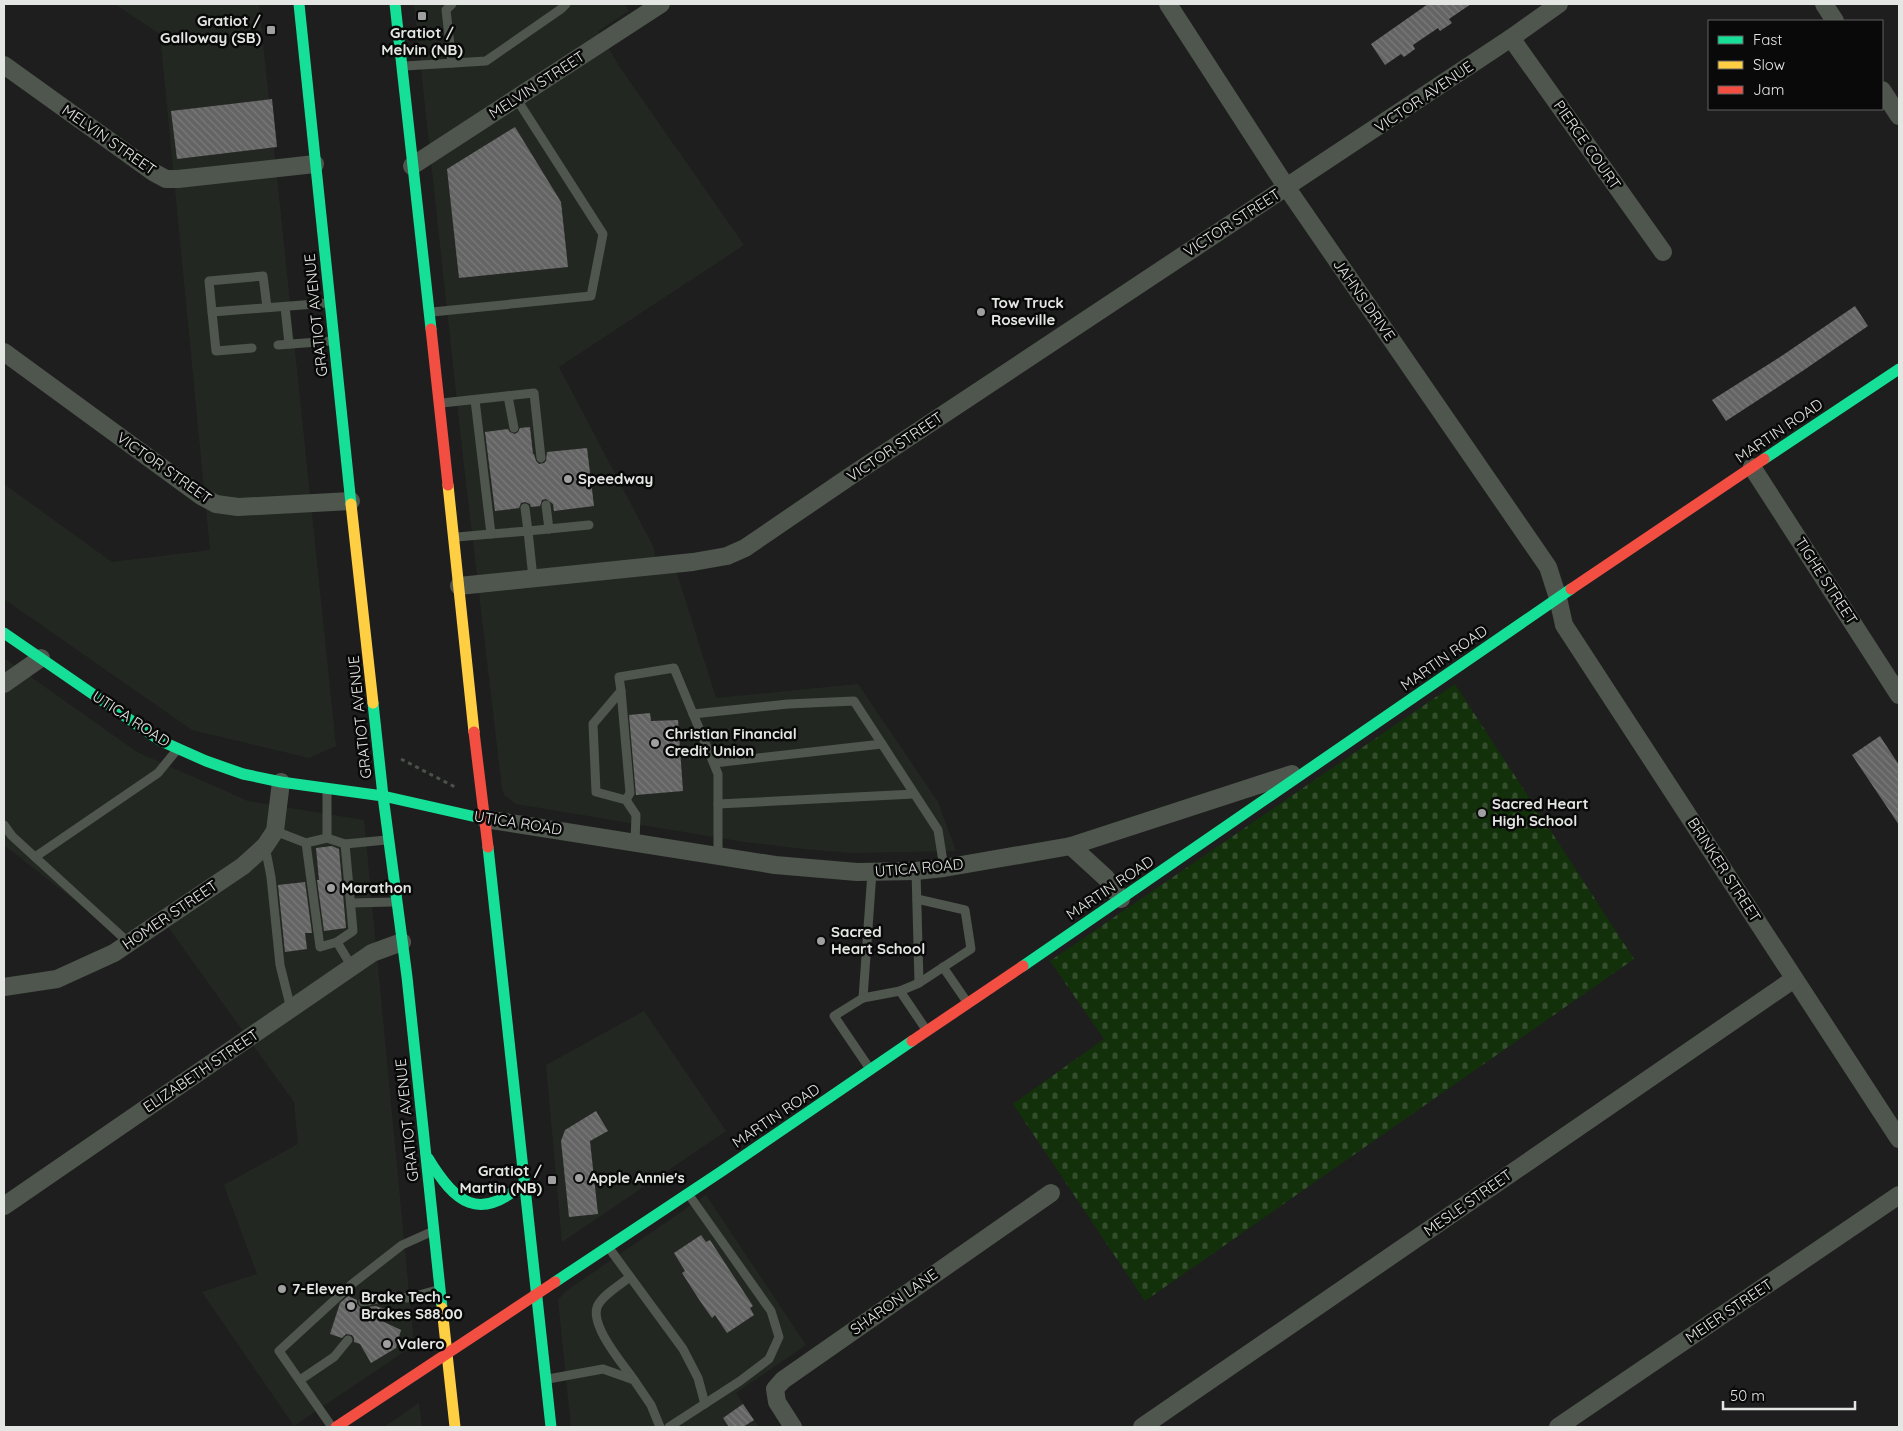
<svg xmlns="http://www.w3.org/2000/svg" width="1903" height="1431" font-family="Quicksand,sans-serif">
	<defs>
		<pattern id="cemetery-stones" width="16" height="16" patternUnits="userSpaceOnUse" patternTransform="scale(1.25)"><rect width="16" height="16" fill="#123009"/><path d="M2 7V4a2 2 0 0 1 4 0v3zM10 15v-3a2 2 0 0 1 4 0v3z" fill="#344e2d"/></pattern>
		<pattern id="building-back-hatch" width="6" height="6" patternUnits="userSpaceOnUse" patternTransform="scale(1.25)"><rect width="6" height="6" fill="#636463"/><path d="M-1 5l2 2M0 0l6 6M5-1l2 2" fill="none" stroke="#797a79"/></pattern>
	</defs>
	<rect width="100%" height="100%" fill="#1e1e1e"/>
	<g fill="#222821">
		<path d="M115,4H259L336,746L309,758L192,730L4,599V484L112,562L210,550L160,34Z"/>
		<path d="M414,4H624L629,11L598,31L621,69L744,245L559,367L654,548L657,569L675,567L716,698L858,684L938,802L956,851L851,853L804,849L744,842L516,804L504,795L502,788L462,448Z"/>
		<path d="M4,658L137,752L248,801L364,820L414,1345L294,1426L202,1292L257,1274L224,1185L298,1144L294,1102L163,920L129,943L4,845Z"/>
		<path d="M644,1011L726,1131L562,1242L546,1065Z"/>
		<path d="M706,1195L806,1345L736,1393L759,1427H571L558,1300L566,1291Z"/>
		<path d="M419,1403L422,1427H384Z"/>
	</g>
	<path fill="url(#cemetery-stones)" d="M1455,684L1634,959L1145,1301L1013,1104L1104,1039L1050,961Z"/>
	<g fill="url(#building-back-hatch)">
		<path d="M1428,4H1471L1449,19L1452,23L1440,31L1438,28L1413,45L1415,49L1404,57L1401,54L1385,65L1371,44Z"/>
		<path d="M272,99L277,147L177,159L171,111Z"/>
		<path d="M515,127L561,202L568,267L459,278L447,169Z"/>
		<path d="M1855,306L1868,326L1804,370L1726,421L1712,400L1783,355Z"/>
		<path d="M530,427L533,454H534L536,461L539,464L544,463L546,461L547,452L587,448L594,506L554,511L553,504L546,499L542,500L540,506L531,507L530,504L525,502L521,503L519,508L495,511L485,432L508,429L510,432L515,434L518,432L520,428Z"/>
		<path d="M650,713L651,721L678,720L683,791L636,795L629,715Z"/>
		<path d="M1880,736L1899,765V825L1852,755Z"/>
		<path d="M332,846L339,849L346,928L324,931L317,880H319L316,848Z"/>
		<path d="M305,882L312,933H305L307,949L285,952L278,885Z"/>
		<path d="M596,1111L608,1131L590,1141L598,1214L569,1217L561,1141L565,1130Z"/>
		<path d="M701,1235L706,1242L710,1240L753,1306L750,1308L754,1315L727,1333L715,1315L712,1318L700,1301L682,1273L685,1271L674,1253Z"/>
		<path d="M348,1296L357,1300V1304L361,1308L375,1306L386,1309L382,1321L401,1330L396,1348L371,1363L360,1344L354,1342V1338L352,1335L346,1334L342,1338L330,1334L340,1303Z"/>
		<path d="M743,1404L754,1420L743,1427H729L723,1418Z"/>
	</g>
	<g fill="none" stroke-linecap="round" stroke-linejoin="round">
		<path stroke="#4c514a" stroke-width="3" stroke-dasharray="4 4" stroke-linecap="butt" d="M401,759L455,787H458"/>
		<g stroke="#4e564d" stroke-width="9">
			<path d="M452,4L446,10L452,63"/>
			<path d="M405,66L486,61L561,9L566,4"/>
			<path d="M285,307L289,344"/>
			<path d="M212,312L209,281L263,276L267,307"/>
			<path d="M432,312L591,296L603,234L516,98"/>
			<path d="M278,345L331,341"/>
			<path d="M252,348L216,351L212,312L328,303"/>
			<path d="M508,396L514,428"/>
			<path d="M442,403L534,393L541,458"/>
			<path d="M546,505L549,529"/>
			<path d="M491,534L528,531L525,508"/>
			<path d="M457,537L491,534L475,400"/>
			<path d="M533,578L528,531L589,525"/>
			<path d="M621,691L630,793L626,800"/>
			<path d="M693,714L788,704L854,701L938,830L944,868"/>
			<path d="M714,763L882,744"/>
			<path d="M718,804L914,794"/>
			<path d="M4,825L12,836L129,943"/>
			<path d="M275,831L306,843L327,838L345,844L386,840"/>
			<path d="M327,838V791"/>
			<path d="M635,842L636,815L626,800L596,792L593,724L621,691L619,677L674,668L718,774V855"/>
			<path d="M306,843L320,947L337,942L352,967"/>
			<path d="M265,846L271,877L280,965L291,1009"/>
			<path d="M35,857L158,773L176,751"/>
			<path d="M916,871L919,983"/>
			<path d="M872,872L863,998L900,991L919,983L971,949L965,910L917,899"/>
			<path d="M351,903L393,902"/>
			<path d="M337,942L353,931L345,844"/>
			<path d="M943,967L967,1002"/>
			<path d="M900,991L927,1031"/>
			<path d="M863,998L834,1016L870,1069"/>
			<path d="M609,1248L683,1349L698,1378L705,1404"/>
			<path d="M630,1277C620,1285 604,1294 598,1305C588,1324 623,1364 634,1380"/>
			<path d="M363,1302L392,1296L408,1298L437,1290"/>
			<path d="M548,1379L603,1369L634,1380L651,1405L660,1427"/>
			<path d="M300,1380L334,1357L348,1340"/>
			<path d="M332,1427L279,1351L352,1284L402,1245L431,1232"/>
			<path d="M669,1427L740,1381L769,1359L779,1337L771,1311L689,1195"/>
		</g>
		<g stroke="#4e564d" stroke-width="18">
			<path d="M1168,4L1287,188L1548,567L1558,598L1564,625L1899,1139"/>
			<path d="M1824,4L1835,21"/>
			<path d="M1511,38L1663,252"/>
			<path d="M4,65L153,172L166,179H178L315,164"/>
			<path d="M1882,90L1899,116"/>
			<path d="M412,166L661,4"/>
			<path d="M4,352L201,496L216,504L238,507L351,501"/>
			<path d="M1752,467L1899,695"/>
			<path d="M459,586L693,562L727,556L745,548L849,477L1511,38L1559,4"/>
			<path d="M4,684L41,658"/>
			<path d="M485,819L775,865L857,872L916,871L944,868L1071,846L1292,774"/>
			<path d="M1071,846L1106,878L1121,899"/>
			<path d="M4,987L57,979L114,953L243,866L265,846L275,831L281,782"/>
			<path d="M4,1206L372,953L402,942"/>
			<path d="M793,1427L777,1402L775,1389L783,1380L1051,1193"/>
			<path d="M1142,1427L1794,979"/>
			<path d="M1558,1427L1899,1195"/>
		</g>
		<g stroke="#16e098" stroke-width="11">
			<path d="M299,4L351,504"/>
			<path d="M395,4L431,329"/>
			<path d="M1764,459L1899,369"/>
			<path d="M4,633L161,741L206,761L243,774L281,782L383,796L485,819"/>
			<path d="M373,703L383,796L407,977L442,1308"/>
			<path d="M488,847L551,1427"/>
			<path d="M1023,966L1571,589"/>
			<path d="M428,1158C455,1203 479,1223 524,1183"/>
			<path d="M555,1282L722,1171L912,1041"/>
		</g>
		<g stroke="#ffcf43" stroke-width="11">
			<path d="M448,485L474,732"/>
			<path d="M351,504L373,703"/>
			<path d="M442,1308L455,1427"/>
		</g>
		<g stroke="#f24e42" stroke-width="11">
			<path d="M431,329L448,485"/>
			<path d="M1571,589L1764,459"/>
			<path d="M474,732L488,847"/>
			<path d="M912,1041L1023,966"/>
			<path d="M336,1427L555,1282"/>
		</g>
	</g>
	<g fill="#9fa09f" stroke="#080908" stroke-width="2">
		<rect x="417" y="11" width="10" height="10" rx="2.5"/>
		<rect x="266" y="25" width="10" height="10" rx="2.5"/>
		<circle cx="981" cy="312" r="5"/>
		<circle cx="568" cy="479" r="5"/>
		<circle cx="655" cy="743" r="5"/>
		<circle cx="1482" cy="813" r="5"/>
		<circle cx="331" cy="888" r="5"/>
		<circle cx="821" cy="941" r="5"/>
		<circle cx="579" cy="1178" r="5"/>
		<rect x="547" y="1175" width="10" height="10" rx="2.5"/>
		<circle cx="282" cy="1289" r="5"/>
		<circle cx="351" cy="1306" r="5"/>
		<circle cx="387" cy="1344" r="5"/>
	</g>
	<g text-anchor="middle" stroke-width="5" stroke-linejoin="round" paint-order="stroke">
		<g font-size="15" font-weight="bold" fill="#e4e6e4" stroke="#080908" text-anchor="start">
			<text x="261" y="26" text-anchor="end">Gratiot /<tspan x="261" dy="17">Galloway (SB)</tspan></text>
			<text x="422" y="38" text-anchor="middle">Gratiot /<tspan x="422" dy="17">Melvin (NB)</tspan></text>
			<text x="991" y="308">Tow Truck<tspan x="991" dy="17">Roseville</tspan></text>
			<text x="578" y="484">Speedway</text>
			<text x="665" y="739">Christian Financial<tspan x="665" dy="17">Credit Union</tspan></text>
			<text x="1492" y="809">Sacred Heart<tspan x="1492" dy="17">High School</tspan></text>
			<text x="341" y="893">Marathon</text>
			<text x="831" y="937">Sacred<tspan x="831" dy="17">Heart School</tspan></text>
			<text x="542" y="1176" text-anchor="end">Gratiot /<tspan x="542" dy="17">Martin (NB)</tspan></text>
			<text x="589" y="1183">Apple Annie's</text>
			<text x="292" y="1294">7-Eleven</text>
			<text x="361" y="1302">Brake Tech -<tspan x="361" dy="17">Brakes S88.00</tspan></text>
			<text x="397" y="1349">Valero</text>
		</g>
		<g font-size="15" fill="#e4e6e4" stroke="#080908">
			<text transform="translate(537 85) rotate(-33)" y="5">MELVIN STREET</text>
			<text transform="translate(1424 97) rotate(-34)" y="5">VICTOR AVENUE</text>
			<text transform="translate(109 140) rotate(35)" y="5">MELVIN STREET</text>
			<text transform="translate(1587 145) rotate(55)" y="5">PIERCE COURT</text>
			<text transform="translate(1232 223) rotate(-33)" y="5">VICTOR STREET</text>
			<text transform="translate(1364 300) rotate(55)" y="5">JAHNS DRIVE</text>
			<text transform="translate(316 315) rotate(-96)" y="5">GRATIOT AVENUE</text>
			<text transform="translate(1779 431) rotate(-34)" y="5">MARTIN ROAD</text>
			<text transform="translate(895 447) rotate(-34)" y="5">VICTOR STREET</text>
			<text transform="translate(164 468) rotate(35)" y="5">VICTOR STREET</text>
			<text transform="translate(1826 581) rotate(57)" y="5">TIGHE STREET</text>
			<text transform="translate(1444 658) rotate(-35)" y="5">MARTIN ROAD</text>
			<text transform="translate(360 717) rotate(-96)" y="5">GRATIOT AVENUE</text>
			<text transform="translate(131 719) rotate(33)" y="5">UTICA ROAD</text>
			<text transform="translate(518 823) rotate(9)" y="5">UTICA ROAD</text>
			<text transform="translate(919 868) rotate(-5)" y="5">UTICA ROAD</text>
			<text transform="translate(1724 870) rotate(57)" y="5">BRINKER STREET</text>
			<text transform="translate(1110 888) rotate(-34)" y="5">MARTIN ROAD</text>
			<text transform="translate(170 915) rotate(-34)" y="5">HOMER STREET</text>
			<text transform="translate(201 1071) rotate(-34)" y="5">ELIZABETH STREET</text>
			<text transform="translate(776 1116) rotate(-34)" y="5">MARTIN ROAD</text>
			<text transform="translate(407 1120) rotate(-96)" y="5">GRATIOT AVENUE</text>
			<text transform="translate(1468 1203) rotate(-35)" y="5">MESLE STREET</text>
			<text transform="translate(894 1302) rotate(-35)" y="5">SHARON LANE</text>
			<text transform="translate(1729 1311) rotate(-34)" y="5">MEIER STREET</text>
		</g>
	</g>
	<rect width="1903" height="1431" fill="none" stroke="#e4e6e4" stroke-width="10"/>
	<rect x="1708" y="20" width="175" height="90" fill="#080908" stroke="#606160"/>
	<rect x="1718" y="36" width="25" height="8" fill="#16e098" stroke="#606160"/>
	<text x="1753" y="45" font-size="15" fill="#e4e6e4">Fast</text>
	<rect x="1718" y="61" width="25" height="8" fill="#ffcf43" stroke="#606160"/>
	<text x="1753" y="70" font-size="15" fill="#e4e6e4">Slow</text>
	<rect x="1718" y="86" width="25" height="8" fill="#f24e42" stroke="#606160"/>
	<text x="1753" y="95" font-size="15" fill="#e4e6e4">Jam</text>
	<path d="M1723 1401v8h132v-8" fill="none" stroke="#e4e6e4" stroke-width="2.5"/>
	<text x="1730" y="1401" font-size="15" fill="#e4e6e4" stroke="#080908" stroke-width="4" paint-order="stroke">50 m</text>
</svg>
